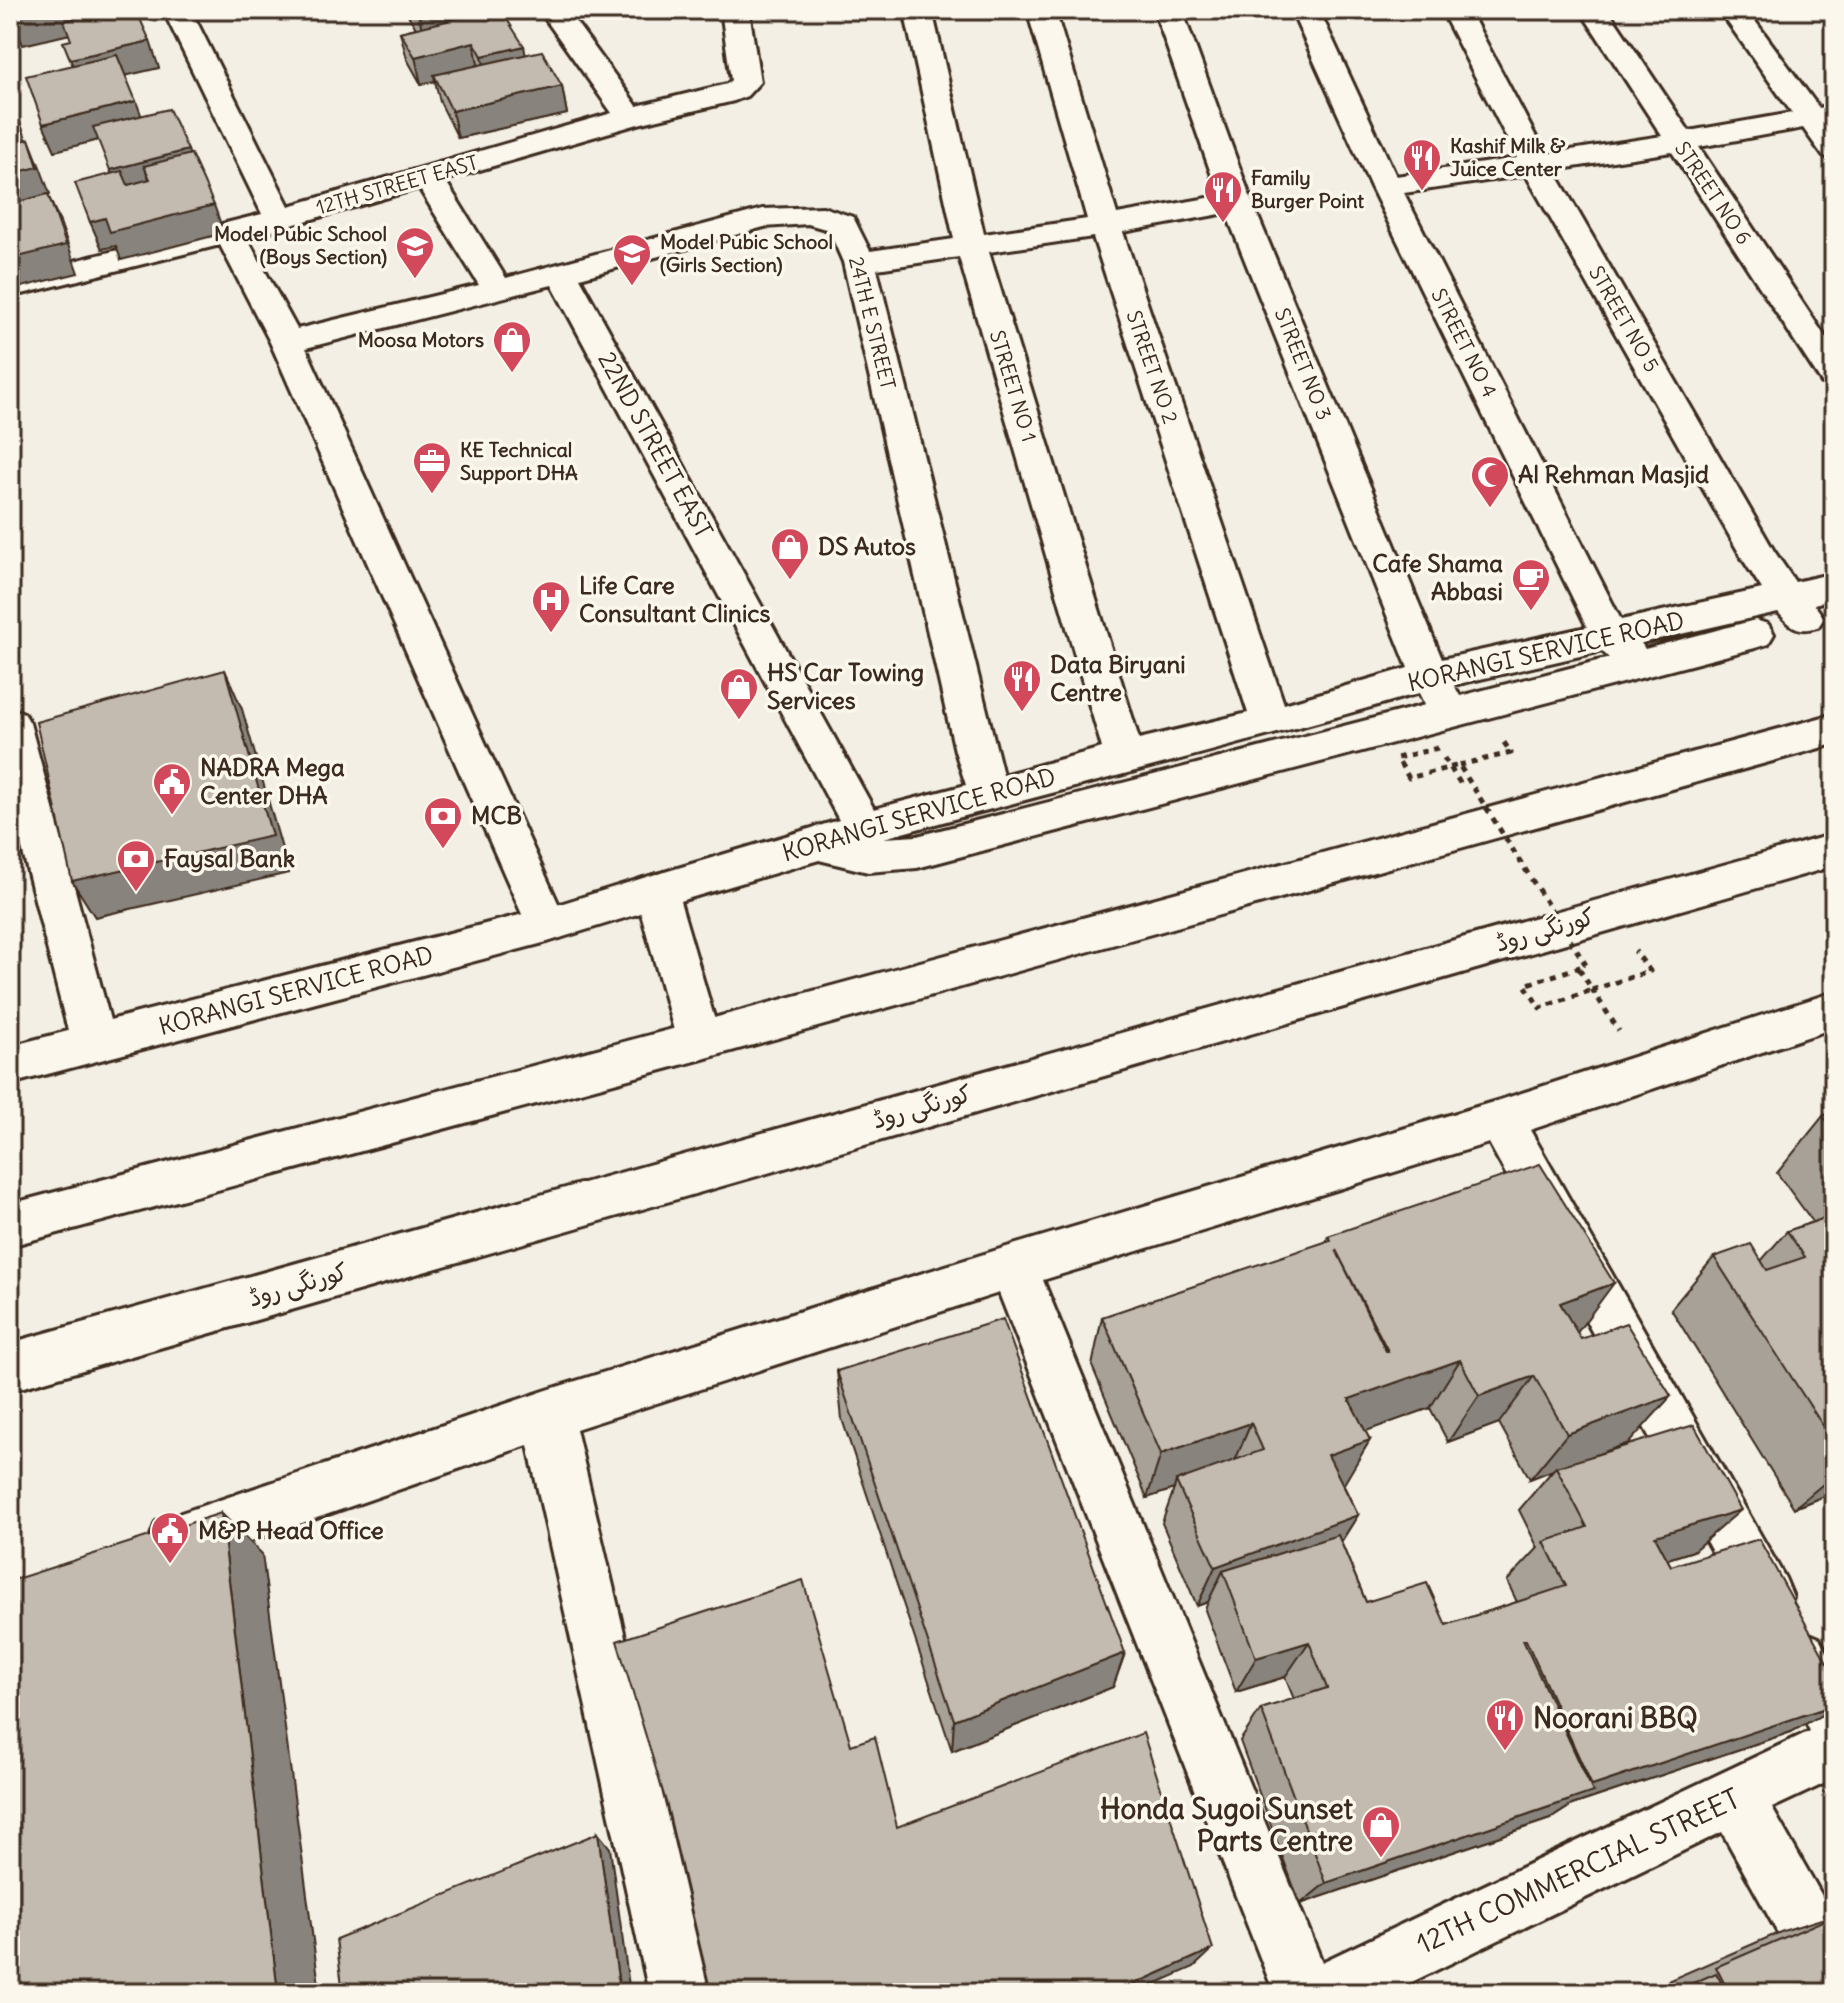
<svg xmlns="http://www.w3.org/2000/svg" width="1844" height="2003" font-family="Delius,'Playpen Sans Arabic',sans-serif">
	<rect width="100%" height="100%" fill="#f3efe4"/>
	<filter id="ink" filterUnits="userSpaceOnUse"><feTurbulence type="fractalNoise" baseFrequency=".0125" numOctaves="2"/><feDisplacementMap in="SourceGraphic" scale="16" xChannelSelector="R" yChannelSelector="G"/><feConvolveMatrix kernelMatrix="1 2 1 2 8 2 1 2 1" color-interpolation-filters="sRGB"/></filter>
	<g filter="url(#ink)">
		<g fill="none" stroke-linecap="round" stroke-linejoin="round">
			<g stroke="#3b2a1e" stroke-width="6">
				<g id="street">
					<path d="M163,10H191L289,206L612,113L539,10H567L637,106L727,84L731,80L721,10H749L760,82L747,96L734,101L638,124L445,180L506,278L763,209L823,207L853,217L870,251L954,239L904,10H932L984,234L1087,219L1027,10H1055L1117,214L1219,196L1154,10H1182L1252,202L1442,659L1587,627L1371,187L1291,10H1319L1396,176L1517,158L1441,10H1469L1545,154L1662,136L1580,10H1608L1689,131L1792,113L1719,10H1747L1819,108L1834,105V123L1830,124L1834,129V159L1823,156L1803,128L1699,147L1834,350V386L1822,383L1672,152L1554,170L1774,551L1795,582L1834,573V599L1814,604L1824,618L1818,627C1798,633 1791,627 1778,612L1641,643L1645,649L1755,620L1768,624L1774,634L1768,644L1755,648L917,868L868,872L819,860L656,908L641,903L635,891L641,879L839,820L552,285L306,348L568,925L562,937L547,942L532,937L270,342L220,245L10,297V277L262,214ZM1526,175L1742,558L1762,589L1621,620L1404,193ZM419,188L479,285L297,329L247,238ZM1226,213L1408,668L1284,704L1123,232ZM808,224L829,230L843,262L955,751L966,785L874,809L580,278L764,227ZM1093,237L1248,713L1139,739L989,252ZM959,257L1102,748L1003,775L877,269ZM1602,651L1609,658L1460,696L1454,685ZM1419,693L1425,705L917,836L884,838C1062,789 1242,745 1419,693Z"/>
					<path d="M1834,992V1028L1530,1130L1785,1578L1793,1597L1785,1616L1766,1624L1747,1616L1489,1143L1043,1280L1322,1962L1810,1731L1773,1657L1781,1638L1800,1630L1819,1638L1834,1664V1779L1772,1808L1834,1917V1993H1811L1722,1832L1389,1993H1274L999,1293L576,1429L709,1993H649L528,1445L175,1567L156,1560L149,1541L156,1522L175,1515L547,1390L1013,1245L1500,1100Z"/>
				</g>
			</g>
			<g stroke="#3b2a1e" stroke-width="6">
				<path id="secondary" d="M10,708L24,713L30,723L110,1020L547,908L656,874L671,879L677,891L721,1041L715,1054L699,1060L683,1054L677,1041L641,913L547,942L10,1084V1046L68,1031L10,801Z"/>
			</g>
			<g stroke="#3b2a1e" stroke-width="6">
				<g id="primary">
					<path d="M1834,714V744L699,1060L10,1246V1204L699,1022Z"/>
					<path d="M1834,834V866L10,1391V1343Z"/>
				</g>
			</g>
			<g stroke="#3b2a1e" stroke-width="5" stroke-dasharray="6 6" stroke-linecap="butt">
				<path d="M1444,758L1462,786"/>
				<path d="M1459,765L1511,753L1503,741"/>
				<path d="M1579,969L1619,1031"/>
				<path d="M1592,990L1650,971L1635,951"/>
			</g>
			<use href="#street" fill="#fbf7ec" fill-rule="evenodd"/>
			<use href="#secondary" fill="#fbf7ec" fill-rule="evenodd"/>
			<use href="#primary" fill="#fbf7ec" fill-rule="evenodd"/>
			<path stroke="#3b2a1e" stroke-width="5" stroke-dasharray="6 6" stroke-linecap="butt" d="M1438,748L1397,758L1409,778L1459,765L1586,965L1525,985L1540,1008L1592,990"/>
		</g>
		<g fill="#a8a197" stroke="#3b2a1e" stroke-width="2" fill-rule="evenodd">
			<path d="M405,10H502L526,55L562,86L567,114L458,138L440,102L435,81L421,84L407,59L400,32L416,28Z"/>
			<path d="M1834,1111V1492L1794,1508L1671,1309L1714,1257L1761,1261L1787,1231L1813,1222L1777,1173L1823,1116Z"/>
			<path d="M1328,1236L1577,1333L1629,1443L1595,1455L1693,1551L1667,1559L1671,1566L1834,1675V1708L1791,1732L1572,1805L1550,1819L1300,1904L1240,1741L1261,1709L1294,1699L1285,1677L1236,1692L1205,1610L1208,1602L1197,1606L1162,1523L1174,1489L1147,1498L1092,1366L1102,1317L1326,1242ZM1430,1408L1448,1442L1499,1423L1530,1479L1553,1470L1519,1510L1538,1548L1507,1581L1517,1602L1446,1625L1366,1602L1341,1542L1358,1515L1343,1484L1370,1440L1365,1431Z"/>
			<path d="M837,1371L1125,1653L1113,1687L952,1751L842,1419Z"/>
			<path d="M1834,1915V1993H1653L1665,1988L1663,1983L1783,1931Z"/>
		</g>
		<g fill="#88837b" stroke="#3b2a1e" stroke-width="2">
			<path d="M44,10H109H108L113,24L23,45L12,17Z"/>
			<path d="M444,10H502L504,24L425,43L419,16Z"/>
			<path d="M150,41L159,68L81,86L70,59Z"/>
			<path d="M474,42L479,70L434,75L435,81L421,84L415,57Z"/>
			<path d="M524,46L529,73L488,83L482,56Z"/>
			<path d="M562,86L567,114L458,138L452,111Z"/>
			<path d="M10,95L32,154L10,159Z"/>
			<path d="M136,101L146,128L55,151L43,124Z"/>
			<path d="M29,139L40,167L50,194L48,195L60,222L78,273L10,290V174Z"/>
			<path d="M188,150L198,178L144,166L153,189L121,197L110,170Z"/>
			<path d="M214,205L224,233L121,260L116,246L102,249L90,222L105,218Z"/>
			<path d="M225,670L242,709L289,873L95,917L72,881Z"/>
			<path d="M1614,1283L1576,1334L1560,1303Z"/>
			<path d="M1460,1360L1430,1408L1325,1446L1349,1399Z"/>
			<path d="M1534,1376L1499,1423L1448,1442L1479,1396Z"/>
			<path d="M1671,1396L1629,1443L1557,1469L1556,1467L1553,1470L1530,1479L1567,1434Z"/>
			<path d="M1251,1423L1232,1468L1176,1481L1174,1489L1147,1498L1161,1454Z"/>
			<path d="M1370,1440L1344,1484L1305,1499L1328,1455Z"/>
			<path d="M1834,1475V1492L1794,1508Z"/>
			<path d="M1741,1510L1693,1551L1611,1577L1655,1536Z"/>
			<path d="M221,1513L262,1554L320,1993H278Z"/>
			<path d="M1358,1515L1332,1556L1223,1571L1208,1602L1197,1606L1215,1567Z"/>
			<path d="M1309,1642L1285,1677L1236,1692L1256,1658Z"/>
			<path d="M1125,1653L1113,1687L952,1751L954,1720Z"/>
			<path d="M1834,1705V1708L1791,1732L1572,1805L1550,1819L1300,1904L1326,1883L1570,1800L1592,1786Z"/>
			<path d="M598,1833L610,1848L630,1993H620Z"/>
			<path d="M1213,1949L1194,1967L1134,1993H1114Z"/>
		</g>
		<g fill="#c3bbb0" stroke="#3b2a1e" stroke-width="2" fill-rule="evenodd">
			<path d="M10,10H44L12,17Z"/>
			<path d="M113,10H136L150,41L70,59L63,42L71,40L64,21Z"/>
			<path d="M415,10H444L419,16Z"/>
			<path d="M494,10H501L524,46L482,56L474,42L415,57L400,32Z"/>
			<path d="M542,51L562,86L452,111L434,75Z"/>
			<path d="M117,55L136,101L43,124L26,76Z"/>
			<path d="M10,98L20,126L10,129Z"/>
			<path d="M169,109L188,150L110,170L93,127Z"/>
			<path d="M29,139L38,167L10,174V144Z"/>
			<path d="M191,154L214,205L110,232L105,218L90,222L75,183L122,171L128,185L150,179L144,166Z"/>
			<path d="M48,194L66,245L10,259V204Z"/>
			<path d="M225,670L272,836L72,881L36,722Z"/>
			<path d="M1834,1111V1130L1823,1116Z"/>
			<path d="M1540,1164L1614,1283L1560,1303L1581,1339L1626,1323L1671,1396L1567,1434L1534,1376L1479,1396L1460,1360L1349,1399L1370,1440L1328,1455L1358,1515L1215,1567L1176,1481L1263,1450L1251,1423L1161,1454L1102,1317L1331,1240L1328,1236ZM1336,1250L1388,1351H1386Z"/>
			<path d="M1834,1215V1443L1714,1257L1751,1244L1767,1270L1805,1257L1787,1231Z"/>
			<path d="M1003,1319L1125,1653L954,1720L837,1371Z"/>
			<path d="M1694,1425L1741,1510L1655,1536L1671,1566L1759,1539L1834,1675V1705L1592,1786L1526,1640H1523L1593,1792L1326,1883L1261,1709L1327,1688L1309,1642L1256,1658L1223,1571L1338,1535L1366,1602L1427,1583L1446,1625L1566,1586L1544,1542L1587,1527L1556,1467Z"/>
			<path d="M221,1513L278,1993H10V1581Z"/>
			<path d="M803,1580L851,1745L875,1737L897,1827L1143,1733L1213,1949L1114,1993H711L666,1802L617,1641Z"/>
			<path d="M598,1833L620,1993H343L336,1939Z"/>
			<path d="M1834,1916V1993H1729L1716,1967Z"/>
			<path d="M1716,1973L1727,1993H1670Z"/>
		</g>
	</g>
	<defs>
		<g id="restaurant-pin" transform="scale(2)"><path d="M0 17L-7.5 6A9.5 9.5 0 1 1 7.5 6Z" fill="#d1495b" stroke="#fbf7ec"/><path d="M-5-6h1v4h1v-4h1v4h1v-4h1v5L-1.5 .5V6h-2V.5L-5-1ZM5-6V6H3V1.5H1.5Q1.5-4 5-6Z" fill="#fff"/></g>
		<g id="school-pin" transform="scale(2)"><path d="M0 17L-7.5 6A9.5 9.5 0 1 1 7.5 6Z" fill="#d1495b" stroke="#fbf7ec"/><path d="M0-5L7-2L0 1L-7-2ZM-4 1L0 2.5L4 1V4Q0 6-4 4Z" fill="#fff"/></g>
		<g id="shop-pin" transform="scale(2)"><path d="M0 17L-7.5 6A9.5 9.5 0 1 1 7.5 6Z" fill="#d1495b" stroke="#fbf7ec"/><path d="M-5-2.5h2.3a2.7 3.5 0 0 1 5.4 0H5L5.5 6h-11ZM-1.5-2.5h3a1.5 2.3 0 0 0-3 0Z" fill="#fff"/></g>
		<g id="office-pin" transform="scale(2)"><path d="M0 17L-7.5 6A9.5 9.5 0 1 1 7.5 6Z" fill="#d1495b" stroke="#fbf7ec"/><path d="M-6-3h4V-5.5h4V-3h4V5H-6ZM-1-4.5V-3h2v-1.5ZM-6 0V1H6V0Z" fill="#fff"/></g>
		<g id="mosque-pin" transform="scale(2)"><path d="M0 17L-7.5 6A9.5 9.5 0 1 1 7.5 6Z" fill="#d1495b" stroke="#fbf7ec"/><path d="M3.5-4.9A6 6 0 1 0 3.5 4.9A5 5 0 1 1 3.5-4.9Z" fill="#fff"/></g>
		<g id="cafe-pin" transform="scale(2)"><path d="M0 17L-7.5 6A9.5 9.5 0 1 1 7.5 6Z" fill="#d1495b" stroke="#fbf7ec"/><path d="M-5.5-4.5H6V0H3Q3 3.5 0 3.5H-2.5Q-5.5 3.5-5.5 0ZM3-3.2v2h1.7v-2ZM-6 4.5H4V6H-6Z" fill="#fff"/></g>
		<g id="hospital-pin" transform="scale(2)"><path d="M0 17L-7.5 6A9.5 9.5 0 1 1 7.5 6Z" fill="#d1495b" stroke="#fbf7ec"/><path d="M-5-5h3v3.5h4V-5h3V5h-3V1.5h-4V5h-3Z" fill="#fff"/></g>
		<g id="civic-pin" transform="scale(2)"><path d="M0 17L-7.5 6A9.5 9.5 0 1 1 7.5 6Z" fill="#d1495b" stroke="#fbf7ec"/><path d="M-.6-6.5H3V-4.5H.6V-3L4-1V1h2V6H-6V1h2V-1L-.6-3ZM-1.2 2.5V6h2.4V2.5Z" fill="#fff"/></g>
		<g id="bank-pin" transform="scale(2)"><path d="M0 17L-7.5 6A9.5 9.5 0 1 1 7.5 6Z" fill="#d1495b" stroke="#fbf7ec"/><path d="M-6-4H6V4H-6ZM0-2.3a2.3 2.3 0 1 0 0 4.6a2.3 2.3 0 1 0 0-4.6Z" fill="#fff"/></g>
	</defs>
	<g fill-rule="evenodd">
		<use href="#restaurant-pin" x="1422" y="158"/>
		<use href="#restaurant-pin" x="1223" y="190"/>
		<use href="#school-pin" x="415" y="246"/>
		<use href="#school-pin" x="632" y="253"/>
		<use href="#shop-pin" x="512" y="340"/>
		<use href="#office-pin" x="432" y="461"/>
		<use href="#mosque-pin" x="1490" y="475"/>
		<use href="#shop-pin" x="790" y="547"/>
		<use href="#cafe-pin" x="1531" y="578"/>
		<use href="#hospital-pin" x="551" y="600"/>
		<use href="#restaurant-pin" x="1022" y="679"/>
		<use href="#shop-pin" x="739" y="687"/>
		<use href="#civic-pin" x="172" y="782"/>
		<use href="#bank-pin" x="443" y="816"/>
		<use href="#bank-pin" x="136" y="859"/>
		<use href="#civic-pin" x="170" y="1531"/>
		<use href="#restaurant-pin" x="1505" y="1718"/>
		<use href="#shop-pin" x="1381" y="1825"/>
	</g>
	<g text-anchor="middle" stroke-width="7" stroke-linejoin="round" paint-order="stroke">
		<g font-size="20" font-weight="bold" fill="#3b2a1e" stroke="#fbf7ec" text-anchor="start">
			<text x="1450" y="153">Kashif Milk &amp;<tspan x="1450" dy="23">Juice Center</tspan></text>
			<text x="1251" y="185">Family<tspan x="1251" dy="23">Burger Point</tspan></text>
			<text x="387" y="241" text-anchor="end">Model Pubic School<tspan x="387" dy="23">(Boys Section)</tspan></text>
			<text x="660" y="249">Model Pubic School<tspan x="660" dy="23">(Girls Section)</tspan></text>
			<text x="484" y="347" text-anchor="end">Moosa Motors</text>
			<text x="460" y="457">KE Technical<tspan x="460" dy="23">Support DHA</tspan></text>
		</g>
		<g font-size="20" fill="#3b2a1e" stroke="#fbf7ec">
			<text transform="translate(397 185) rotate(-16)" y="7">12TH STREET EAST</text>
			<text transform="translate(1713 193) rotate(56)" y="7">STREET NO 6</text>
			<text transform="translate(1624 319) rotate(60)" y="7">STREET NO 5</text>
			<text transform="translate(872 323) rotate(76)" y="7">24TH E STREET</text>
			<text transform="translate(1464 343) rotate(63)" y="7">STREET NO 4</text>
			<text transform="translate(1303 364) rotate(68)" y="7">STREET NO 3</text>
			<text transform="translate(1152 367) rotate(71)" y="7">STREET NO 2</text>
			<text transform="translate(1013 386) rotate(73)" y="7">STREET NO 1</text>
		</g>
		<g font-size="24" fill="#3b2a1e" stroke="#fbf7ec">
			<text transform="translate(655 445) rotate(61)" y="8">22ND STREET EAST</text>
			<text transform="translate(1546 652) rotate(-13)" y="8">KORANGI SERVICE ROAD</text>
			<text transform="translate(919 815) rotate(-16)" y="8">KORANGI SERVICE ROAD</text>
			<text transform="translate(1545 930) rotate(-16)" y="8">کورنگی روڈ</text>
			<text transform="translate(296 991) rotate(-15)" y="8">KORANGI SERVICE ROAD</text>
			<text transform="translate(922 1107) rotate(-16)" y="8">کورنگی روڈ</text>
			<text transform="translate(298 1285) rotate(-16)" y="8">کورنگی روڈ</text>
		</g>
		<g font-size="24" font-weight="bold" fill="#3b2a1e" stroke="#fbf7ec" text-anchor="start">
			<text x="1518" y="483">Al Rehman Masjid</text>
			<text x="818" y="555">DS Autos</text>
			<text x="1503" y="572" text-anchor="end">Cafe Shama<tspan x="1503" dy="28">Abbasi</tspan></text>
			<text x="579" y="594">Life Care<tspan x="579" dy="28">Consultant Clinics</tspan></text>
			<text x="1050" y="673">Data Biryani<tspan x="1050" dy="28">Centre</tspan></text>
			<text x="767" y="681">HS Car Towing<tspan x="767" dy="28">Services</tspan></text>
			<text x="200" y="776">NADRA Mega<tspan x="200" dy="28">Center DHA</tspan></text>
			<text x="471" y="824">MCB</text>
			<text x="164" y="867">Faysal Bank</text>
			<text x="198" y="1539">M&amp;P Head Office</text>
		</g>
		<g font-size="28" font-weight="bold" fill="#3b2a1e" stroke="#fbf7ec" text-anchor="start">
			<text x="1533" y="1728">Noorani BBQ</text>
			<text x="1353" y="1819" text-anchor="end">Honda Sugoi Sunset<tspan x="1353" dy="32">Parts Centre</tspan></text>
		</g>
		<g font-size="28" fill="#3b2a1e" stroke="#fbf7ec">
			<text transform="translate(1578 1871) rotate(-25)" y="10">12TH COMMERCIAL STREET</text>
		</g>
	</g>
	<rect width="1844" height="2003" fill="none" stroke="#fbf7ec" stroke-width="40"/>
	<rect x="20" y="20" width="1804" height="1963" fill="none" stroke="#3b2a1e" stroke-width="3" filter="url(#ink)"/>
</svg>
